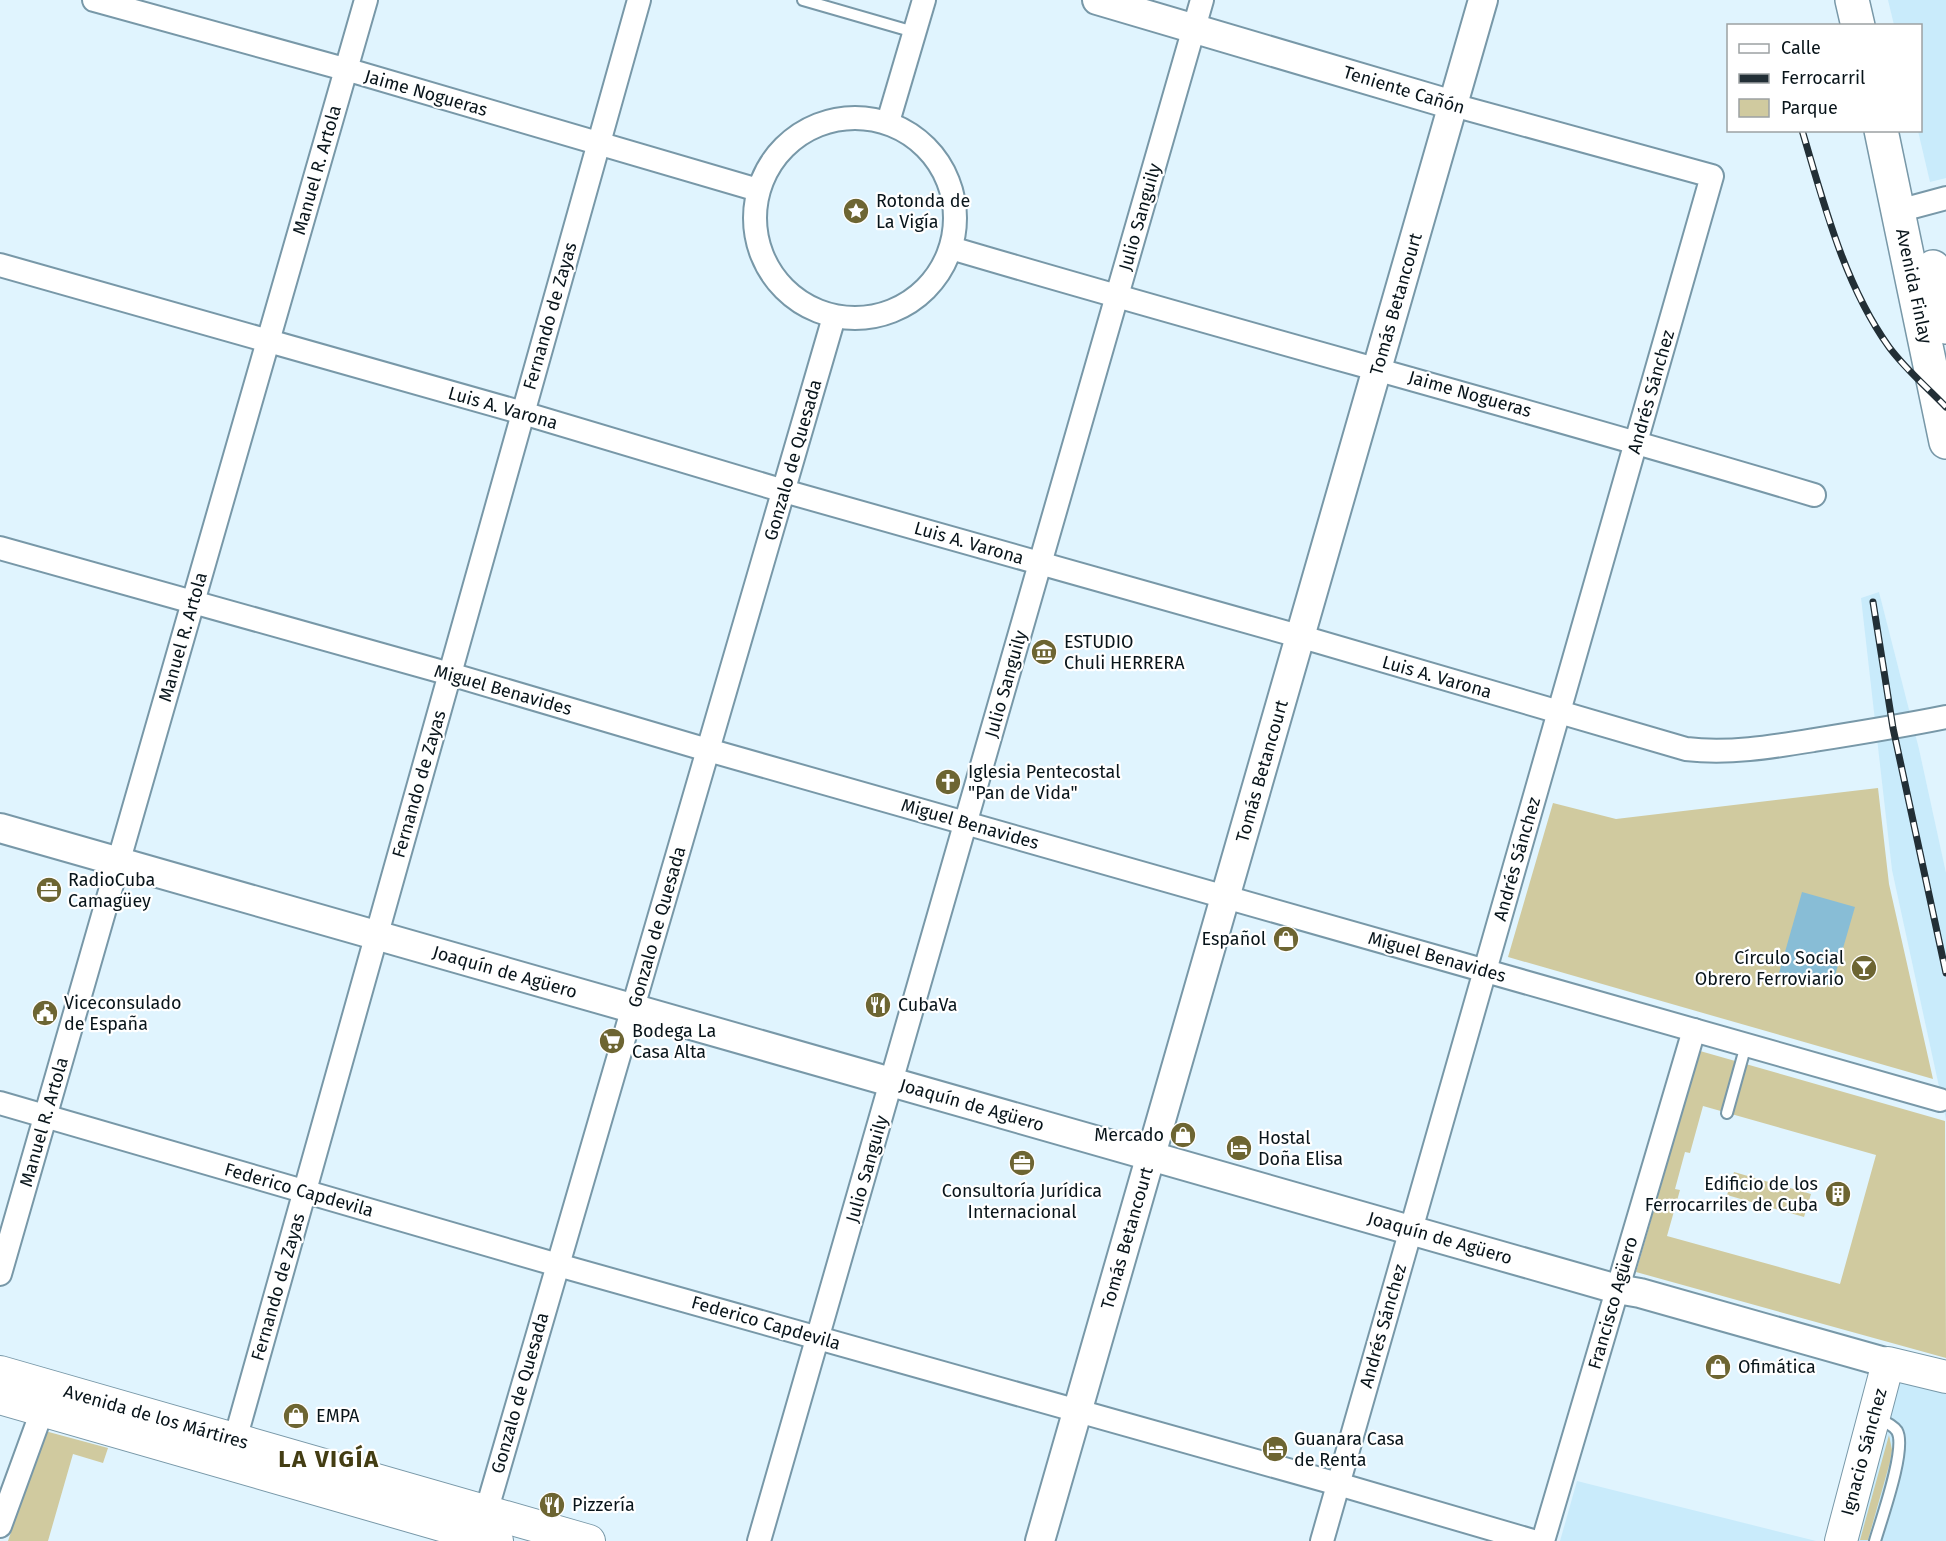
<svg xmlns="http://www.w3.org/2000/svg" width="1946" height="1541" font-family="'Fira Sans',sans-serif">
	<rect width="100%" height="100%" fill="#e0f4fe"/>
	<g fill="#c9ebfb">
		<path d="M1888,0H1946V178L1930,182L1918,131L1920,130V26L1894,25Z"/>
		<path d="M1879,592L1919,749L1946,873V1119L1892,870L1861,598Z"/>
		<path d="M1888,1363L1946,1378V1541H1841Z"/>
		<path d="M1577,1481L1816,1541H1560Z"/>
	</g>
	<g fill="#d0ca9f" fill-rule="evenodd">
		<path d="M1878,788L1889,884L1933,1079L1508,957L1553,803L1616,819Z"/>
		<path d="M1700,1051L1945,1121L1946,1358L1636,1272ZM1703,1106L1876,1155L1840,1284L1667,1236L1680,1190L1675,1189L1685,1152L1690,1153Z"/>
		<path d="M1734,1172L1811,1194L1804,1217L1727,1195Z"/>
		<path d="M45,1431L108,1448L103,1463L73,1454L48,1541H8Z"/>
		<path d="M1889,1435L1892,1450L1890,1462L1868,1540H1860Z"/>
	</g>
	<path fill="#88bdd6" d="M1802,892L1855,907L1832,986L1779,973Z"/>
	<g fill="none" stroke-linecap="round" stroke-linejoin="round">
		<g stroke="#7898a8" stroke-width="14">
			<g id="service">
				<path d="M803,0L914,32"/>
				<path d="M1727,1113L1746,1045"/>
				<path d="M1875,1541C1881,1520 1907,1448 1897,1431C1893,1425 1884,1421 1877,1418"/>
			</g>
		</g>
		<g stroke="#7898a8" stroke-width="26">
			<g id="minor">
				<path d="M94,0L359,73L758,190"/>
				<circle cx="855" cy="218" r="100"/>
				<path d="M888,122L924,0"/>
				<path d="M1898,211L1946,198"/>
				<path d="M951,248C1238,333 1528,409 1814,495"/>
				<path d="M0,265L523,413L784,491L1316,641L1686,749C1729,754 1771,747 1814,740C1858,733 1902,726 1946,717"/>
				<path d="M0,548L450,674L694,746L1940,1100"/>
				<path d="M0,1103L558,1265L1338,1484L1533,1541"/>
				<path d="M0,1274L366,0"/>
				<path d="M231,1454L639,0"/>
				<path d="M0,1526L42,1411"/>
				<path d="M482,1526L834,317"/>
				<path d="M759,1541L1202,0"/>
				<path d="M1322,1541L1712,176L1453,105"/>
				<path d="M1543,1541L1694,1030"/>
			</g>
		</g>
		<g stroke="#7898a8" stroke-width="32">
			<g id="tertiary">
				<path d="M1097,0L1453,105"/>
				<path d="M0,828L1617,1289L1640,1293L1888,1363"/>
				<path d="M1040,1541L1483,0"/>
			</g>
		</g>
		<g stroke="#7898a8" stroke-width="34">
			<g id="secondary">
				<path d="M0,1372L589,1541"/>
				<path d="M0,1398L497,1541"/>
				<path d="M1841,1541L1888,1363L1946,1377"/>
			</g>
		</g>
		<g stroke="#7898a8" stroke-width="36">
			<g id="primary">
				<path d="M1852,0L1858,26"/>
				<path d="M1881,130L1946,442"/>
				<path d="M1933,267L1946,327"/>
			</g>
		</g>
		<use href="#service" stroke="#fff" stroke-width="10"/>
		<use href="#minor" stroke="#fff" stroke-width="22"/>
		<use href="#tertiary" stroke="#fff" stroke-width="28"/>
		<use href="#secondary" stroke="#fff" stroke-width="32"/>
		<use href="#primary" stroke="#fff" stroke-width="33"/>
		<g stroke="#222f36" stroke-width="7">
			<g id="rail">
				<path d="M1802,130C1824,204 1844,284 1889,347C1906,370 1927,387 1946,407"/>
				<path d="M1873,602L1893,728L1946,973"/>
			</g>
		</g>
		<use href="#rail" stroke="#fff" stroke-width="4.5" stroke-dasharray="14" stroke-linecap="butt"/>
	</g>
	<defs>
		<g id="sight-disc" transform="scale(1.35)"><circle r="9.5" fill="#6d6532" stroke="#fff"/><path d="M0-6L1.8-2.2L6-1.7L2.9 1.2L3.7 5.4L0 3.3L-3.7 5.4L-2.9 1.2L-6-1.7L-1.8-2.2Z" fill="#fff"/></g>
		<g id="museum-disc" transform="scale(1.35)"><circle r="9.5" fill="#6d6532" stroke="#fff"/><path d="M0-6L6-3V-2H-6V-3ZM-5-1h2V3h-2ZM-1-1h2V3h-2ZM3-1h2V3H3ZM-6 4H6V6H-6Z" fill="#fff"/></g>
		<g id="church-disc" transform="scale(1.35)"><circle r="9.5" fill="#6d6532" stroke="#fff"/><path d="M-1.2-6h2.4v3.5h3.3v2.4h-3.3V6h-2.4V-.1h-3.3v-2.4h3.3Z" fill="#fff"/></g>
		<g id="office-disc" transform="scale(1.35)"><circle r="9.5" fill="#6d6532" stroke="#fff"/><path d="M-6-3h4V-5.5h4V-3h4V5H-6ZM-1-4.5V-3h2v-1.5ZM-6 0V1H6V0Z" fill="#fff"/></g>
		<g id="shop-disc" transform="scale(1.35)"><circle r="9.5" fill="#6d6532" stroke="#fff"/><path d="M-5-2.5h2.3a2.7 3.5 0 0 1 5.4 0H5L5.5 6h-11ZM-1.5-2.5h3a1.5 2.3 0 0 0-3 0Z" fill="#fff"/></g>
		<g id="bar-disc" transform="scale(1.35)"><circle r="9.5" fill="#6d6532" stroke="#fff"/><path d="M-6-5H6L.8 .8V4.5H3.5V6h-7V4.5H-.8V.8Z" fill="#fff"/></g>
		<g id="restaurant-disc" transform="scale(1.35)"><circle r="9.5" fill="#6d6532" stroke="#fff"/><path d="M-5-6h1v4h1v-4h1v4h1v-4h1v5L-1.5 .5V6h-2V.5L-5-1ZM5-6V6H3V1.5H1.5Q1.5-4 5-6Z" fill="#fff"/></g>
		<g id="civic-disc" transform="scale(1.35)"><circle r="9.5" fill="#6d6532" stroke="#fff"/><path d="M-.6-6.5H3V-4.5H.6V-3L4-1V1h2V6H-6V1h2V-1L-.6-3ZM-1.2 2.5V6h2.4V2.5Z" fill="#fff"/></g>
		<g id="supermarket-disc" transform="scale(1.35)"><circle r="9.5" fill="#6d6532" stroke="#fff"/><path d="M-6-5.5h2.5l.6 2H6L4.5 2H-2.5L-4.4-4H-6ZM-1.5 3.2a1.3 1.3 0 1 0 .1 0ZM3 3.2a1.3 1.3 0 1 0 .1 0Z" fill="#fff"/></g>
		<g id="hotel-disc" transform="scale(1.35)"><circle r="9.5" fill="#6d6532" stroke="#fff"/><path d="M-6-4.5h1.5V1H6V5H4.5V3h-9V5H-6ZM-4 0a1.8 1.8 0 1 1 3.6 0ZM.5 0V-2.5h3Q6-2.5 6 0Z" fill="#fff"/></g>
		<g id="building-disc" transform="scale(1.35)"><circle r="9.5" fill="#6d6532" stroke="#fff"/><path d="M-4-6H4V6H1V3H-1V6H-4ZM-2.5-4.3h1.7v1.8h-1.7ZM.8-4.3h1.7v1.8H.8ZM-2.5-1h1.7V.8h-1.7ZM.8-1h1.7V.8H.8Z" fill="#fff"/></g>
	</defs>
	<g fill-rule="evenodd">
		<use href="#sight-disc" x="856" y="211"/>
		<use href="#museum-disc" x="1044" y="652"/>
		<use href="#church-disc" x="948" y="782"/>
		<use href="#office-disc" x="49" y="890"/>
		<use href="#shop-disc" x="1286" y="939"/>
		<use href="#bar-disc" x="1864" y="968"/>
		<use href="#restaurant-disc" x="878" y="1005"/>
		<use href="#civic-disc" x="45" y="1013"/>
		<use href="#supermarket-disc" x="612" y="1041"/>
		<use href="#shop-disc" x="1183" y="1135"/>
		<use href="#hotel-disc" x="1239" y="1148"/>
		<use href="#office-disc" x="1022" y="1163"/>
		<use href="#building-disc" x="1838" y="1194"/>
		<use href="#shop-disc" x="1718" y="1367"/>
		<use href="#shop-disc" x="296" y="1416"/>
		<use href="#hotel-disc" x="1275" y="1449"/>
		<use href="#restaurant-disc" x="552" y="1505"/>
	</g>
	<g text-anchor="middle" stroke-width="4.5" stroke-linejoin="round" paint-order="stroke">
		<g font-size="18" fill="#08141a" stroke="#fff">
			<text transform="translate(1404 90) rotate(17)" y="6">Teniente Cañón</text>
			<text transform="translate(426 93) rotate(16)" y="6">Jaime Nogueras</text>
			<text transform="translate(317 170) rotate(-74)" y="6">Manuel R. Artola</text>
			<text transform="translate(1140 217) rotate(-74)" y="6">Julio Sanguily</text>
			<text transform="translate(1914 286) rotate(78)" y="6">Avenida Finlay</text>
			<text transform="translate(1396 304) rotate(-74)" y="6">Tomás Betancourt</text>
			<text transform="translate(550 316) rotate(-74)" y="6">Fernando de Zayas</text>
			<text transform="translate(1651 392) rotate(-74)" y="6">Andrés Sánchez</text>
			<text transform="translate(1470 394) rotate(16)" y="6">Jaime Nogueras</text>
			<text transform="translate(503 408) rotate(16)" y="6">Luis A. Varona</text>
			<text transform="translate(793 460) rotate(-74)" y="6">Gonzalo de Quesada</text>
			<text transform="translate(969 543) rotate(16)" y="6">Luis A. Varona</text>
			<text transform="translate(183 637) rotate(-74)" y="6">Manuel R. Artola</text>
			<text transform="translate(1437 677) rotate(16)" y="6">Luis A. Varona</text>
			<text transform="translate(1006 684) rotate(-74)" y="6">Julio Sanguily</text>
			<text transform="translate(503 690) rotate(16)" y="6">Miguel Benavides</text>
			<text transform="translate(1262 771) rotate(-74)" y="6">Tomás Betancourt</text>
			<text transform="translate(419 784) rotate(-74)" y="6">Fernando de Zayas</text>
			<text transform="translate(970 824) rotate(16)" y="6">Miguel Benavides</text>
			<text transform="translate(1517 859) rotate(-74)" y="6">Andrés Sánchez</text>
			<text transform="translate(657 927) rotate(-74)" y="6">Gonzalo de Quesada</text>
			<text transform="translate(1437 957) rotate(16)" y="6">Miguel Benavides</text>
			<text transform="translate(505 972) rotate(16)" y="6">Joaquín de Agüero</text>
			<text transform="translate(972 1105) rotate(16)" y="6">Joaquín de Agüero</text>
			<text transform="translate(44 1122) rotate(-74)" y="6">Manuel R. Artola</text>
			<text transform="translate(867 1169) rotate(-74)" y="6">Julio Sanguily</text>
			<text transform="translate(299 1190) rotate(16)" y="6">Federico Capdevila</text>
			<text transform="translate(1127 1238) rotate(-74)" y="6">Tomás Betancourt</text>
			<text transform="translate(1440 1238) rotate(16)" y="6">Joaquín de Agüero</text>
			<text transform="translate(278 1287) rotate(-74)" y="6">Fernando de Zayas</text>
			<text transform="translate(1613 1303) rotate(-74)" y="6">Francisco Agüero</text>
			<text transform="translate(766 1323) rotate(16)" y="6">Federico Capdevila</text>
			<text transform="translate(1383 1326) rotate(-74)" y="6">Andrés Sánchez</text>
			<text transform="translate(520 1393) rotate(-74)" y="6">Gonzalo de Quesada</text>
			<text transform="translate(156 1417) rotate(16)" y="6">Avenida de los Mártires</text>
			<text transform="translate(1864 1452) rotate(-75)" y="6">Ignacio Sánchez</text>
		</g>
		<g font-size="18" fill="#08141a" stroke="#fff" text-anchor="start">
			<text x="876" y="207">Rotonda de<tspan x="876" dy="21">La Vigía</tspan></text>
			<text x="1064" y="648">ESTUDIO<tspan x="1064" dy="21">Chuli HERRERA</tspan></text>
			<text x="968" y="778">Iglesia Pentecostal<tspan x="968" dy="21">"Pan de Vida"</tspan></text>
			<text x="68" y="886">RadioCuba<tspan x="68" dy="21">Camagüey</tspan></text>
			<text x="1266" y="945" text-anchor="end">Español</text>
			<text x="1844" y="964" text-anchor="end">Círculo Social<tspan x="1844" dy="21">Obrero Ferroviario</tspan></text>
			<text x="64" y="1009">Viceconsulado<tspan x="64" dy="21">de España</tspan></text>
			<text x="898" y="1011">CubaVa</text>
			<text x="632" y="1037">Bodega La<tspan x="632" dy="21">Casa Alta</tspan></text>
			<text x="1164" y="1141" text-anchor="end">Mercado</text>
			<text x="1258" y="1144">Hostal<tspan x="1258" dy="21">Doña Elisa</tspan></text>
			<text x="1818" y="1190" text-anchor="end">Edificio de los<tspan x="1818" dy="21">Ferrocarriles de Cuba</tspan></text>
			<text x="1022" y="1197" text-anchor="middle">Consultoría Jurídica<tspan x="1022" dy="21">Internacional</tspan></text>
			<text x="1738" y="1373">Ofimática</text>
			<text x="316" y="1422">EMPA</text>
			<text x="1294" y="1445">Guanara Casa<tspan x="1294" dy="21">de Renta</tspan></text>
			<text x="572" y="1511">Pizzería</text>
		</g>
		<g font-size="24" font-weight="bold" letter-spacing="1.5" fill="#433d13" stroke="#fff">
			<text x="329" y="1467">LA VIGÍA</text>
		</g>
	</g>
	<rect x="1727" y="24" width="195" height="108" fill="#ffffff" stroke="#9ca1a3" stroke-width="1.5"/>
	<rect x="1739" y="44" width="30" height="9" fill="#ffffff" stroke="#9ca1a3" stroke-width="1.5"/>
	<text x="1781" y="54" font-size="18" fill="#08141a">Calle</text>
	<rect x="1739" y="74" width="30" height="9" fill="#222f36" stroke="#9ca1a3" stroke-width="1.5"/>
	<text x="1781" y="84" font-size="18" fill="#08141a">Ferrocarril</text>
	<rect x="1739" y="99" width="30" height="18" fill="#d0ca9f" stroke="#9ca1a3" stroke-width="1.5"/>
	<text x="1781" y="114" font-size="18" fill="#08141a">Parque</text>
</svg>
